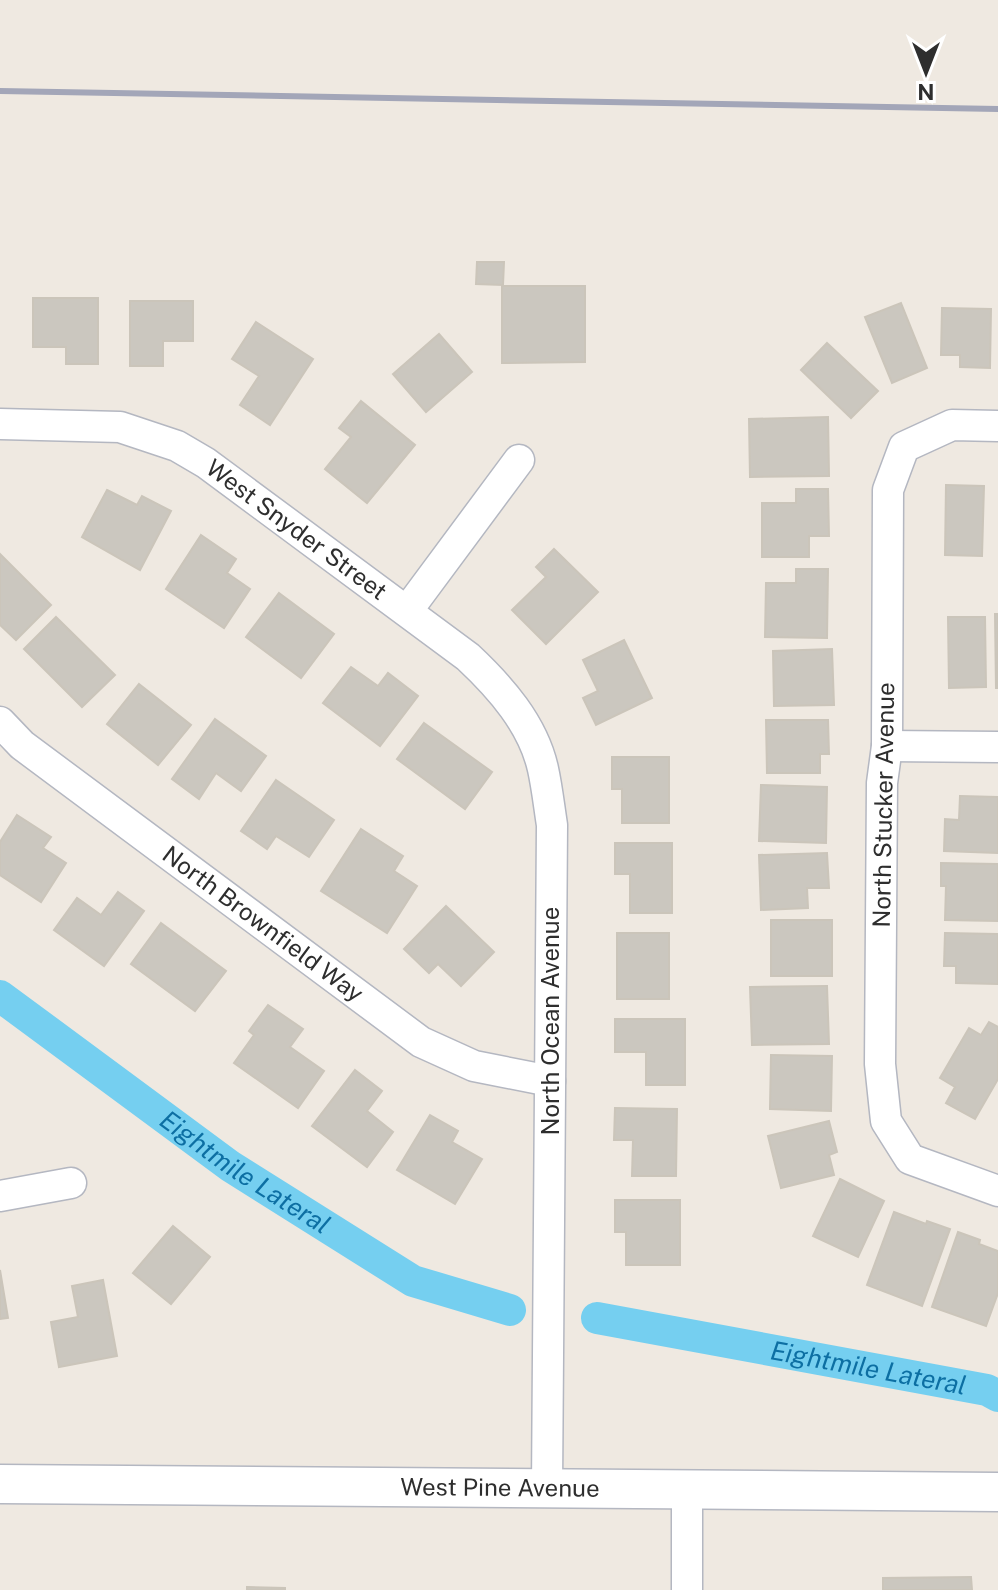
<svg xmlns="http://www.w3.org/2000/svg" width="998" height="1590" font-family="'Public Sans',sans-serif">
	<rect width="100%" height="100%" fill="#efe9e1"/>
	<g fill="none" stroke-linecap="round" stroke-linejoin="round">
		<g stroke="#75cff0" stroke-width="32">
			<path id="s1" d="M0,996L230,1166L413,1281L510,1310"/>
			<path id="s2" d="M597,1318L987,1390L998,1396"/>
		</g>
	</g>
	<g fill="#cbc7bf" stroke="#cbc5ba" stroke-width="2">
		<path d="M477,262H504L503,285L476,284Z"/>
		<path d="M502,286H585V362L502,363Z"/>
		<path d="M33,298H98V364H66V347H33Z"/>
		<path d="M130,301H193V341H163V366H130Z"/>
		<path d="M901,303L927,368L892,383L865,317Z"/>
		<path d="M942,308L991,309L990,368L960,367V355H941Z"/>
		<path d="M256,322L313,359L270,425L240,405L259,376L232,359Z"/>
		<path d="M439,334L472,372L426,412L393,374Z"/>
		<path d="M827,343L878,391L851,418L801,370Z"/>
		<path d="M361,401L415,445L367,503L325,469L351,437L339,428Z"/>
		<path d="M828,417L829,476L750,477L749,419Z"/>
		<path d="M946,485L984,486L982,556L945,555Z"/>
		<path d="M796,489H828L829,536H809V557H762V503H796Z"/>
		<path d="M107,490L137,505L142,496L171,511L140,570L82,537Z"/>
		<path d="M201,535L236,559L227,573L250,589L224,628L166,589Z"/>
		<path d="M554,549L598,592L546,644L512,610L546,577L536,567Z"/>
		<path d="M0,554L51,605L16,640L0,625Z"/>
		<path d="M796,569H828L827,638L765,637L766,583H796Z"/>
		<path d="M279,593L334,634L301,678L246,637Z"/>
		<path d="M995,614H998V688H996Z"/>
		<path d="M56,617L115,675L82,707L24,649Z"/>
		<path d="M948,617H985L986,687L949,688Z"/>
		<path d="M624,640L652,698L596,725L583,698L598,691L583,660Z"/>
		<path d="M832,649L834,705L774,706L773,651Z"/>
		<path d="M351,667L378,686L388,673L418,696L380,746L323,703Z"/>
		<path d="M139,684L191,725L158,765L107,724Z"/>
		<path d="M215,719L266,756L241,791L216,773L199,799L172,779Z"/>
		<path d="M766,720H828L829,754H820V773H767Z"/>
		<path d="M424,723L492,772L465,809L397,759Z"/>
		<path d="M612,757H669V823H622V789H612Z"/>
		<path d="M276,780L334,820L309,857L276,836L267,849L241,831Z"/>
		<path d="M761,785L827,787L826,843L759,841Z"/>
		<path d="M960,796L998,797V853L944,851L945,819L959,820Z"/>
		<path d="M17,815L51,837L43,848L66,863L41,902L0,875V842Z"/>
		<path d="M361,829L403,856L394,871L417,886L387,933L321,891Z"/>
		<path d="M615,843H672V913H630V874H615Z"/>
		<path d="M827,853L829,888H807L808,908L761,910L759,855Z"/>
		<path d="M941,863L998,864V921L945,920L946,886H941Z"/>
		<path d="M118,892L144,911L104,966L54,930L77,898L101,915Z"/>
		<path d="M446,906L494,952L461,986L438,964L429,973L404,949Z"/>
		<rect x="771" y="920" width="61" height="56"/>
		<path d="M161,923L226,971L195,1011L131,964Z"/>
		<rect x="617" y="933" width="52" height="66"/>
		<path d="M945,933L998,934V984L956,983V966H944Z"/>
		<path d="M827,986L829,1044L752,1045L750,987Z"/>
		<path d="M268,1005L303,1029L290,1047L324,1071L298,1108L234,1063L254,1035L249,1031Z"/>
		<path d="M615,1019H685V1085H646V1052H615Z"/>
		<path d="M989,1022L998,1027V1079L975,1119L946,1103L955,1087L940,1078L969,1028L981,1035Z"/>
		<path d="M771,1055L832,1056L831,1111L770,1109Z"/>
		<path d="M355,1070L382,1091L367,1111L393,1132L367,1167L312,1126Z"/>
		<path d="M615,1108L677,1109L676,1176H632L633,1140H614Z"/>
		<path d="M430,1115L458,1131L452,1142L482,1159L455,1204L397,1170Z"/>
		<path d="M829,1121L837,1152L829,1155L834,1175L781,1188L768,1136Z"/>
		<path d="M840,1179L884,1201L858,1257L813,1236Z"/>
		<path d="M615,1200H680V1265H626V1232H615Z"/>
		<path d="M894,1212L926,1224L927,1221L950,1229L922,1306L867,1285Z"/>
		<path d="M173,1226L210,1257L171,1304L133,1273Z"/>
		<path d="M958,1232L980,1240L979,1244L998,1251V1293L986,1326L932,1307Z"/>
		<path d="M0,1270L8,1318L0,1319Z"/>
		<path d="M103,1280L117,1356L59,1367L51,1322L78,1317L72,1286Z"/>
		<path d="M971,1577L972,1590H883V1578Z"/>
		<path d="M247,1587L285,1588V1590H247Z"/>
	</g>
	<g fill="none" stroke-linecap="round" stroke-linejoin="round">
		<g stroke="#b4b7c1" stroke-width="33">
			<g id="minor">
				<path id="s3" d="M0,424L120,427L177,446L206,463L468,657C500,687 533,724 543,769C547,787 549,806 552,825L547,1488"/>
				<path d="M998,426L952,425L904,447L888,490L887,746L882,783L880,1064L886,1121L910,1159L998,1191"/>
				<path d="M407,611L519,460"/>
				<path id="s4" d="M0,722L22,745L421,1042L474,1066L550,1081"/>
				<path d="M887,746L998,747"/>
				<path d="M0,1196L71,1183"/>
				<path d="M687,1488V1590"/>
			</g>
		</g>
		<g stroke="#b4b7c1" stroke-width="41">
			<g id="tertiary">
				<path id="s5" d="M0,1484L998,1492"/>
			</g>
		</g>
		<use href="#minor" stroke="#fff" stroke-width="30"/>
		<use href="#tertiary" stroke="#fff" stroke-width="38"/>
		<path stroke="#a3a6b8" stroke-width="6" d="M0,91L998,109"/>
	</g>
	<g text-anchor="middle" stroke-width="6" stroke-linejoin="round" paint-order="stroke">
		<g font-size="24" fill="#2e2e2e" stroke="#fff">
			<text dy="8" stroke="none"><textPath href="#s3" startOffset="326">West Snyder Street</textPath></text>
			<text transform="translate(884 805) rotate(-89)" y="8">North Stucker Avenue</text>
			<text dy="8" stroke="none"><textPath href="#s4" startOffset="332">North Brownfield Way</textPath></text>
			<text transform="translate(551 1021) rotate(-90)" y="8">North Ocean Avenue</text>
			<text dy="8" stroke="none"><textPath href="#s5" startOffset="500">West Pine Avenue</textPath></text>
		</g>
		<g font-size="26" font-style="italic" fill="#0d6fa3" stroke="#fff">
			<text dy="9" stroke="none"><textPath href="#s1" startOffset="302">Eightmile Lateral</textPath></text>
			<text dy="9" stroke="none"><textPath href="#s2" startOffset="276">Eightmile Lateral</textPath></text>
		</g>
	</g>
	<g transform="translate(926 72) rotate(180)" stroke="#ffffff" stroke-width="6" paint-order="stroke">
	<path d="M0-6L14 30L0 20L-14 30Z" fill="#2e2e2e"/>
	<text y="-12" font-size="22" font-weight="bold" text-anchor="middle" fill="#2e2e2e">N</text>
	</g>
</svg>
